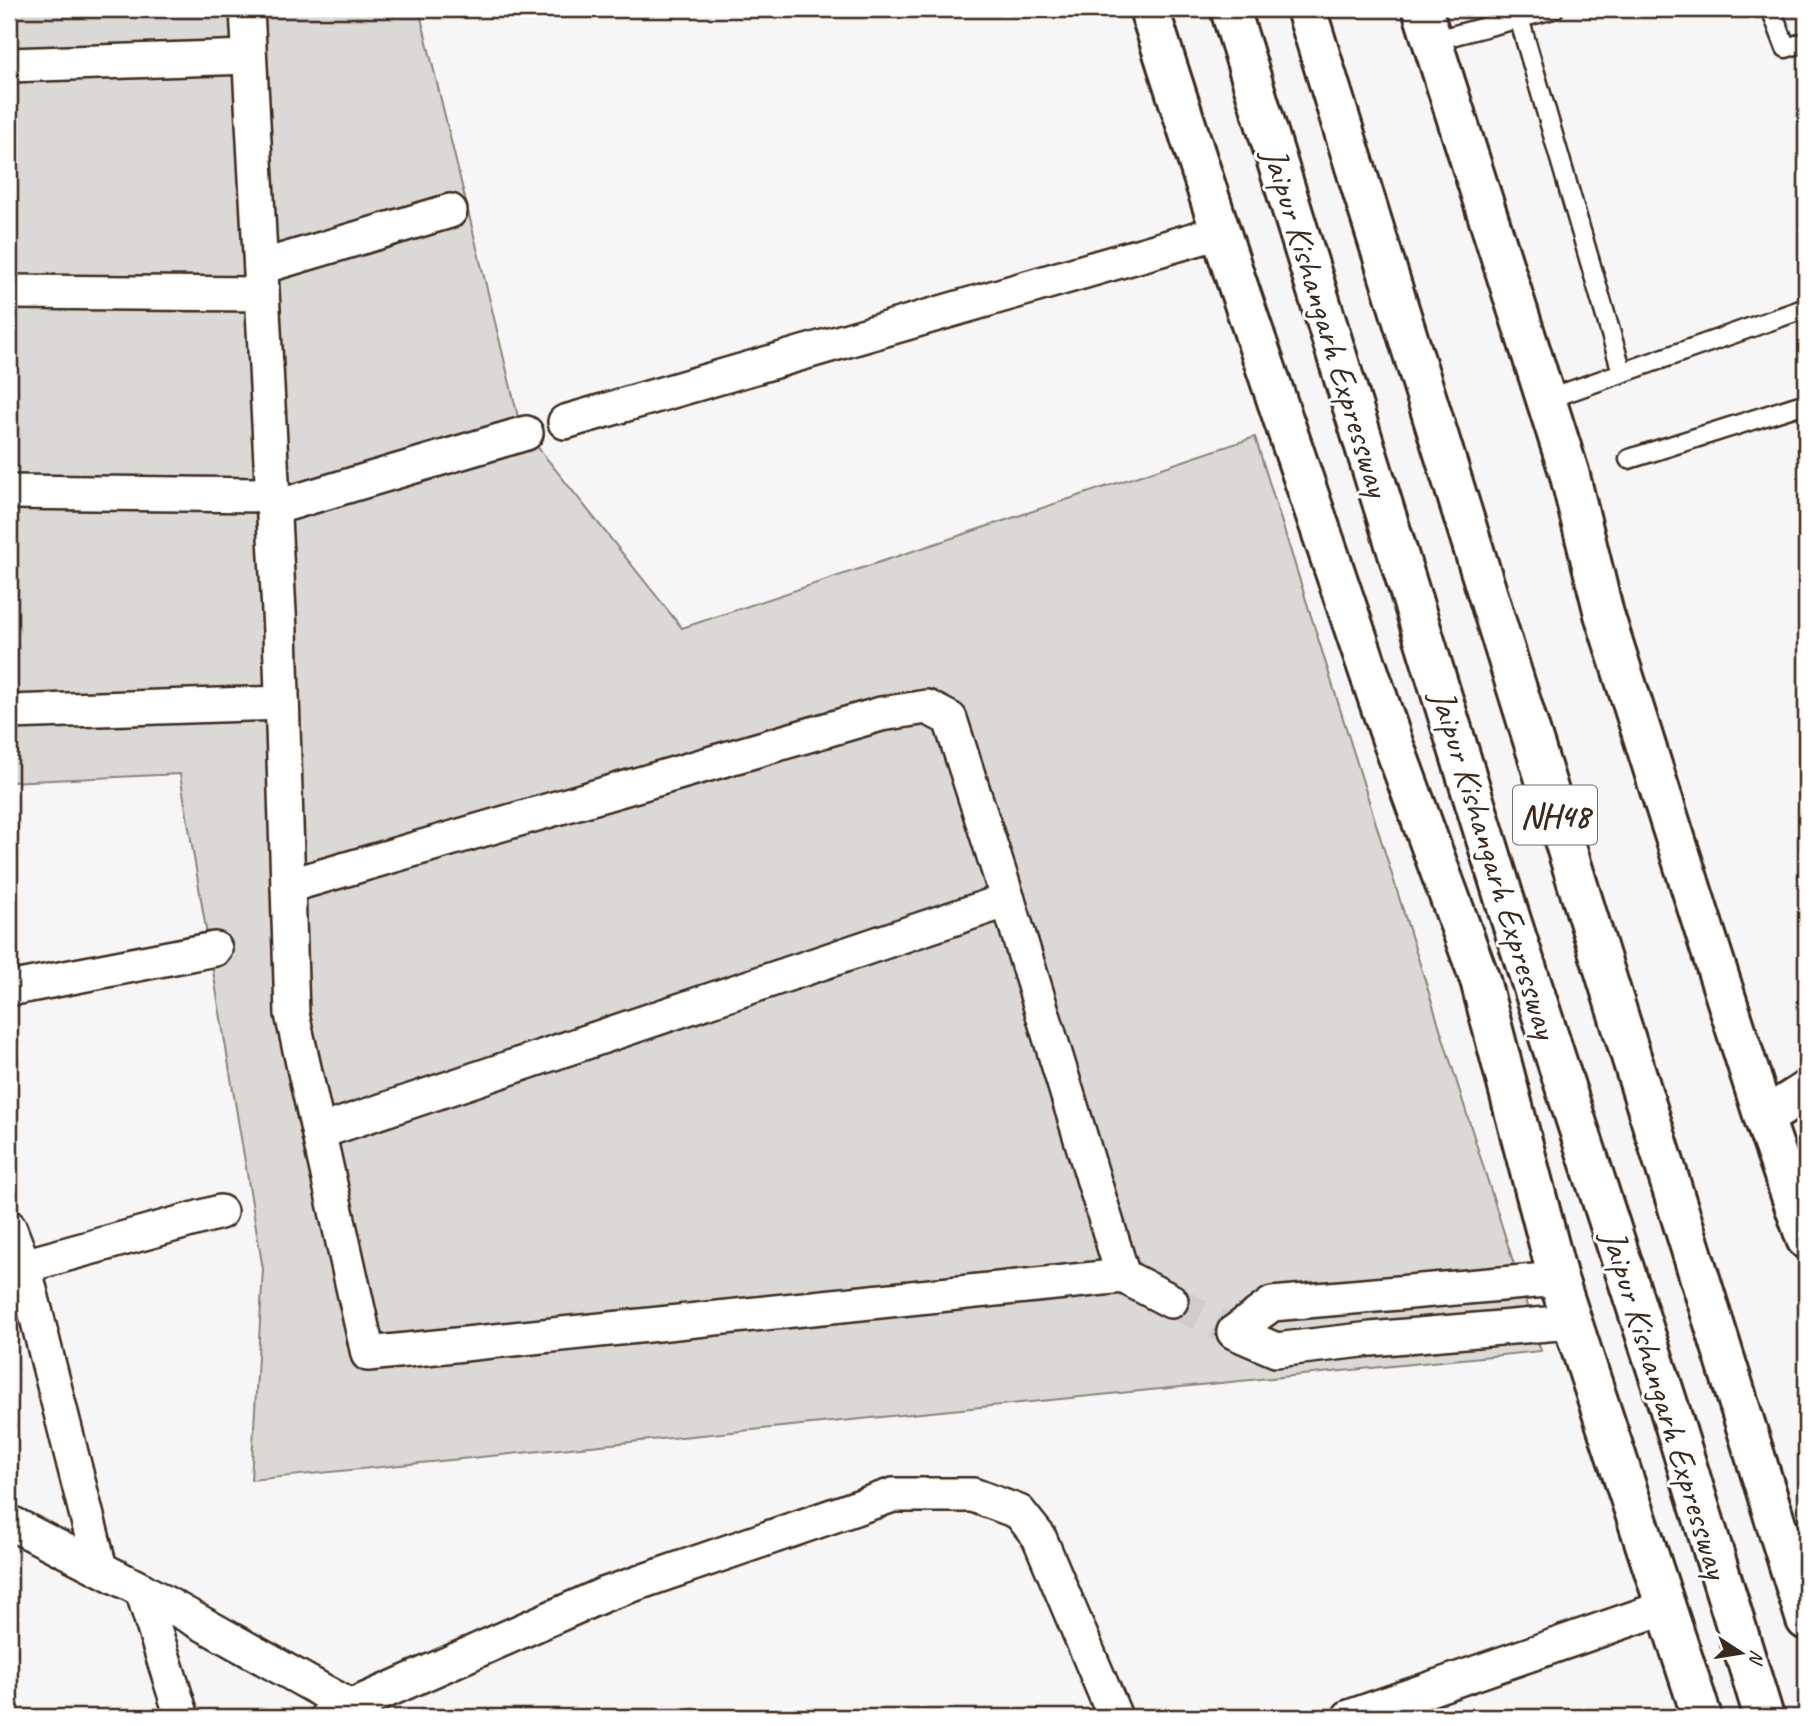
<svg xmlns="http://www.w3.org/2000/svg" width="1815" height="1726" font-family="Caveat,sans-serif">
	<rect width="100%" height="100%" fill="#f7f6f6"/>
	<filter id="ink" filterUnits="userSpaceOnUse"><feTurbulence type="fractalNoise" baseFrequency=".0143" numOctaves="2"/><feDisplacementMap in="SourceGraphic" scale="14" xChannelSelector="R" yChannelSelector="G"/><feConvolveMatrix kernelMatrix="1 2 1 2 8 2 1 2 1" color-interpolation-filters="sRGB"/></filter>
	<g filter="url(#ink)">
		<path fill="#dbd9d6" stroke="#8b827a" stroke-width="2" d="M9,9H419L520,425L682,628L1255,437L1541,1351L251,1480L263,1269L180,774L9,782Z"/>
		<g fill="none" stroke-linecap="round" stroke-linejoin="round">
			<path stroke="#d1cdcb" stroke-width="33" stroke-dasharray="33 17" stroke-linecap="butt" d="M1171,1301L1234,1332"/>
			<g stroke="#3b2a1e" stroke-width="23">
				<g id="service">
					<path d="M1771,9L1786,48L1806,42"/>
					<path d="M1519,18L1622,372"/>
					<path d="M1432,41L1554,9"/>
					<path d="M1545,400L1806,308"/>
					<path d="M1629,459L1806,403"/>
				</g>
			</g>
			<g stroke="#3b2a1e" stroke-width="38">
				<g id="minor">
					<path d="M247,9L280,631L292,1014L368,1354L1123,1276L1171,1301"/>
					<path d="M9,65L249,57"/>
					<path d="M261,267L450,211"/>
					<path d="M9,292L262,294"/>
					<path d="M565,422L1220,232"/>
					<path d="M9,492L273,495"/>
					<path d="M273,508L526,433"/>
					<path d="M9,712L282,703"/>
					<path d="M288,886L881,714L927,707L950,719L1008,900"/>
					<path d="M9,989L215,949"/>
					<path d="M319,1132L1008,900L1123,1276"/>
					<path d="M9,1227L24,1266L100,1568"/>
					<path d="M24,1266L220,1212"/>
					<path d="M1558,1279L1272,1304L1234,1332L1276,1350L1371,1339L1571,1322"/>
					<path d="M9,1522L142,1590L364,1714"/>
					<path d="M142,1590L182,1717"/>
					<path d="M327,1717L603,1595L893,1495H973L1019,1512L1039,1537L1115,1717"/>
					<path d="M1349,1717L1666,1607"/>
				</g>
			</g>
			<g stroke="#3b2a1e" stroke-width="44">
				<g id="tertiary">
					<path d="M1149,9L1236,280L1393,743L1480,980L1558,1279L1702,1717"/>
					<path d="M1422,9L1569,472L1604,614L1764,1118L1806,1239"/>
					<path d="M1764,1118L1806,1091"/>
				</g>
			</g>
			<g stroke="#3b2a1e" stroke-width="44">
				<g id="trunk">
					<path d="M1230,9L1510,917L1668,1404L1764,1717"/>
					<path d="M1306,9L1806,1620"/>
				</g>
			</g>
			<use href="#service" stroke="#fff" stroke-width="18"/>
			<use href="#minor" stroke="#fff" stroke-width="33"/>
			<use href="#tertiary" stroke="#fff" stroke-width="38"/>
			<use href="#trunk" stroke="#fff" stroke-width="38"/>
		</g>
	</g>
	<g text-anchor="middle" stroke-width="6" stroke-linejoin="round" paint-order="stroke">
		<rect fill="#fff" stroke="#766a62" stroke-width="2" x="1513" y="785.5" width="84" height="59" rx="5"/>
		<g font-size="33" font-weight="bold" fill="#3b2a1e">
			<text x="1555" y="827">NH48</text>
		</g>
		<g font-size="35" fill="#3b2a1e" stroke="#fff">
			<text transform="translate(1327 322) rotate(73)" y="12">Jaipur Kishangarh Expressway</text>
			<text transform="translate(1495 864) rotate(73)" y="12">Jaipur Kishangarh Expressway</text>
			<text transform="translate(1666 1404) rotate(73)" y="12">Jaipur Kishangarh Expressway</text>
		</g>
	</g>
	<rect width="1815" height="1726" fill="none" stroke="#fff" stroke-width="35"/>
	<rect x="18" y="18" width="1780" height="1691" fill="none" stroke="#3b2a1e" stroke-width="2.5" filter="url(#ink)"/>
	<g transform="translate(1741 1653) rotate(102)" stroke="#ffffff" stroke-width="5" paint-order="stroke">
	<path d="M0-5L12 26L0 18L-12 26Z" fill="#3b2a1e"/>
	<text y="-10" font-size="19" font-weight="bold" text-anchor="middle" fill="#3b2a1e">N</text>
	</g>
</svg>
